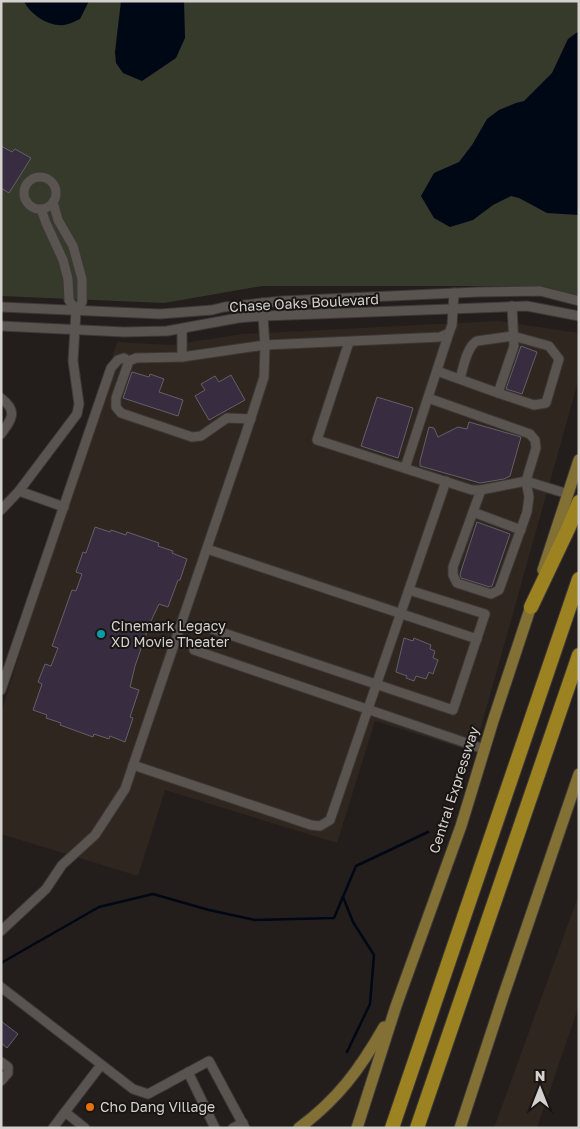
<svg xmlns="http://www.w3.org/2000/svg" width="580" height="1129" font-family="'Golos Text',sans-serif">
	<rect width="100%" height="100%" fill="#231e1b"/>
	<g fill="#2f261f">
		<path d="M498,321L579,333V378L474,752L375,721L337,843L165,790L138,876L1,834V713L117,342L172,345L243,334Z"/>
		<path d="M579,894V1005L537,1128H494Z"/>
	</g>
	<path fill="#353a2b" d="M1,1H579V296L541,286H262L164,303L1,296Z"/>
	<g fill="#000715">
		<path d="M24,1H89L80,19C75,21 70,24 64,25C50,27 30,15 24,1Z"/>
		<path d="M121,1H184L185,38L176,58L142,81L123,73L116,63L115,52Z"/>
		<path d="M579,31V215L547,213L519,198L511,196L493,205L473,220L450,227L434,218L421,196L434,173L459,162L472,145L487,119L499,110L516,103L524,101L552,73L568,39Z"/>
	</g>
	<g fill="none" stroke-linecap="round" stroke-linejoin="round">
		<g stroke="#000715" stroke-width="2.5">
			<path d="M343,897L353,922L374,955L370,1004L347,1052"/>
			<path d="M1,963L99,907L153,894L209,910L255,920L334,918L356,866L428,832"/>
		</g>
	</g>
	<g fill="#382c41" stroke="#636066">
		<path d="M1,146L12,152L15,149L31,158L9,193L1,188Z"/>
		<path d="M521,346L537,352L522,394L506,389Z"/>
		<path d="M132,372L149,377L150,374L164,379L159,392L183,400L178,416L123,398Z"/>
		<path d="M231,375L245,400L209,420L195,396L205,390L201,384L215,376L219,382Z"/>
		<path d="M377,397L413,408L398,458L361,446Z"/>
		<path d="M469,422L521,437L510,476L504,479L480,483L420,466V461L429,427L434,428L438,437L458,427L467,429Z"/>
		<path d="M477,522L510,534L492,586L490,587L461,578L460,574Z"/>
		<path d="M95,527L110,532L111,530L126,535L127,532L159,543L158,546L173,551L172,553L187,559L180,580H178L168,607L159,604L150,623L135,666L130,687L139,690L130,717L133,718L125,742L110,736L109,739L94,734L93,737L60,725L61,723L46,718L47,715L33,710L42,684L38,682L45,664L51,666L58,648L52,646L72,590L76,591L82,574L76,572L83,552L86,553Z"/>
		<path d="M404,638L413,641L414,638L431,645L430,649L435,651L433,658L438,660L433,674L429,672L426,679L416,676L414,681L406,678L407,676L396,672Z"/>
		<path d="M1,1021L18,1034L7,1048L1,1043Z"/>
	</g>
	<g fill="none" stroke-linecap="round" stroke-linejoin="round">
		<g stroke="#3c3836" stroke-width="11">
			<g id="minor">
				<circle cx="40" cy="193" r="16"/>
				<path d="M53,202L58,220L73,246L82,279V302L76,311L73,361L79,404L77,414L19,491L64,507"/>
				<path d="M41,209L46,223L63,260L68,279L69,300L76,311"/>
				<path d="M1,307L160,314L212,310L224,307L282,301L478,292L540,291L579,301"/>
				<path d="M1,326L124,332L167,331L238,318L263,316L527,306L579,316"/>
				<path d="M182,330V357"/>
				<path d="M349,342L317,440L472,490H481L526,481L568,494"/>
				<path d="M437,371L498,393L514,346L512,306"/>
				<path d="M460,379C463,368 467,346 477,341L513,336L549,346L559,359L546,403L534,405L498,393"/>
				<path d="M1,398C18,411 12,419 1,434"/>
				<path d="M428,398L530,434L535,440L536,448L526,481L529,497L527,512L499,590L491,594L457,583L453,575V567L481,490"/>
				<path d="M251,419L227,418L201,436L192,437L121,413L116,407V398L129,361L136,358L182,357L265,345L440,337L449,333L452,325L454,293"/>
				<path d="M405,468L449,333"/>
				<path d="M1,510L19,491"/>
				<path d="M473,512L521,530"/>
				<path d="M207,549L477,639"/>
				<path d="M203,626L453,710L485,614L409,590"/>
				<path d="M194,650L484,749"/>
				<path d="M1,690L111,368L118,360L124,358L129,361"/>
				<path d="M133,765L311,825L320,826L330,820L446,481"/>
				<path d="M1,931L46,889L62,865L95,835L125,789L248,427L264,377L265,345L262,303"/>
				<path d="M1,987L133,1089L148,1094L209,1061L245,1128"/>
				<path d="M1,1062L8,1067V1073L1,1081"/>
				<path d="M188,1072L215,1128"/>
				<path d="M65,1112L101,1065"/>
				<path d="M53,1128L65,1112L85,1128"/>
				<path d="M233,1128L243,1123"/>
			</g>
		</g>
		<g stroke="#3c3836" stroke-width="13">
			<g id="major">
				<path d="M543,570L579,460"/>
				<path d="M299,1128C338,1099 360,1069 384,1027"/>
				<path d="M357,1128L396,1006L461,826L493,721L533,600"/>
				<path d="M460,1128L503,997L579,774"/>
			</g>
		</g>
		<g stroke="#3c3836" stroke-width="16">
			<g id="highway">
				<path d="M531,607L569,527L579,502"/>
				<path d="M392,1128L579,579"/>
				<path d="M417,1128L579,655"/>
			</g>
		</g>
		<use href="#minor" stroke="#5a5450" stroke-width="9"/>
		<use href="#major" stroke="#827034" stroke-width="11"/>
		<use href="#highway" stroke="#9c8221" stroke-width="14"/>
	</g>
	<circle fill="#0f9aa8" stroke="#191512" stroke-width="2" cx="101" cy="634" r="5"/>
	<circle fill="#e8710a" stroke="#191512" stroke-width="2" cx="90" cy="1107" r="5"/>
	<g text-anchor="middle" stroke-width="4" stroke-linejoin="round" paint-order="stroke">
		<g font-size="14" fill="#d4d1cf" stroke="#191512">
			<text transform="translate(304 303) rotate(-3)" y="5">Chase Oaks Boulevard</text>
			<text transform="translate(454 790) rotate(-72)" y="5">Central Expressway</text>
		</g>
		<g font-size="14" fill="#d4d1cf" stroke="#191512" text-anchor="start">
			<text x="111" y="631">Cinemark Legacy<tspan x="111" dy="16">XD Movie Theater</tspan></text>
			<text x="100" y="1112">Cho Dang Village</text>
		</g>
	</g>
	<rect width="580" height="1129" fill="none" stroke="#d4d1cf" stroke-width="5"/>
	<g transform="translate(540 1089)" stroke="#191512" stroke-width="4" paint-order="stroke">
	<path d="M0-4L9 19L0 12L-9 19Z" fill="#d4d1cf"/>
	<text y="-8" font-size="14" font-weight="bold" text-anchor="middle" fill="#d4d1cf">N</text>
	</g>
</svg>
